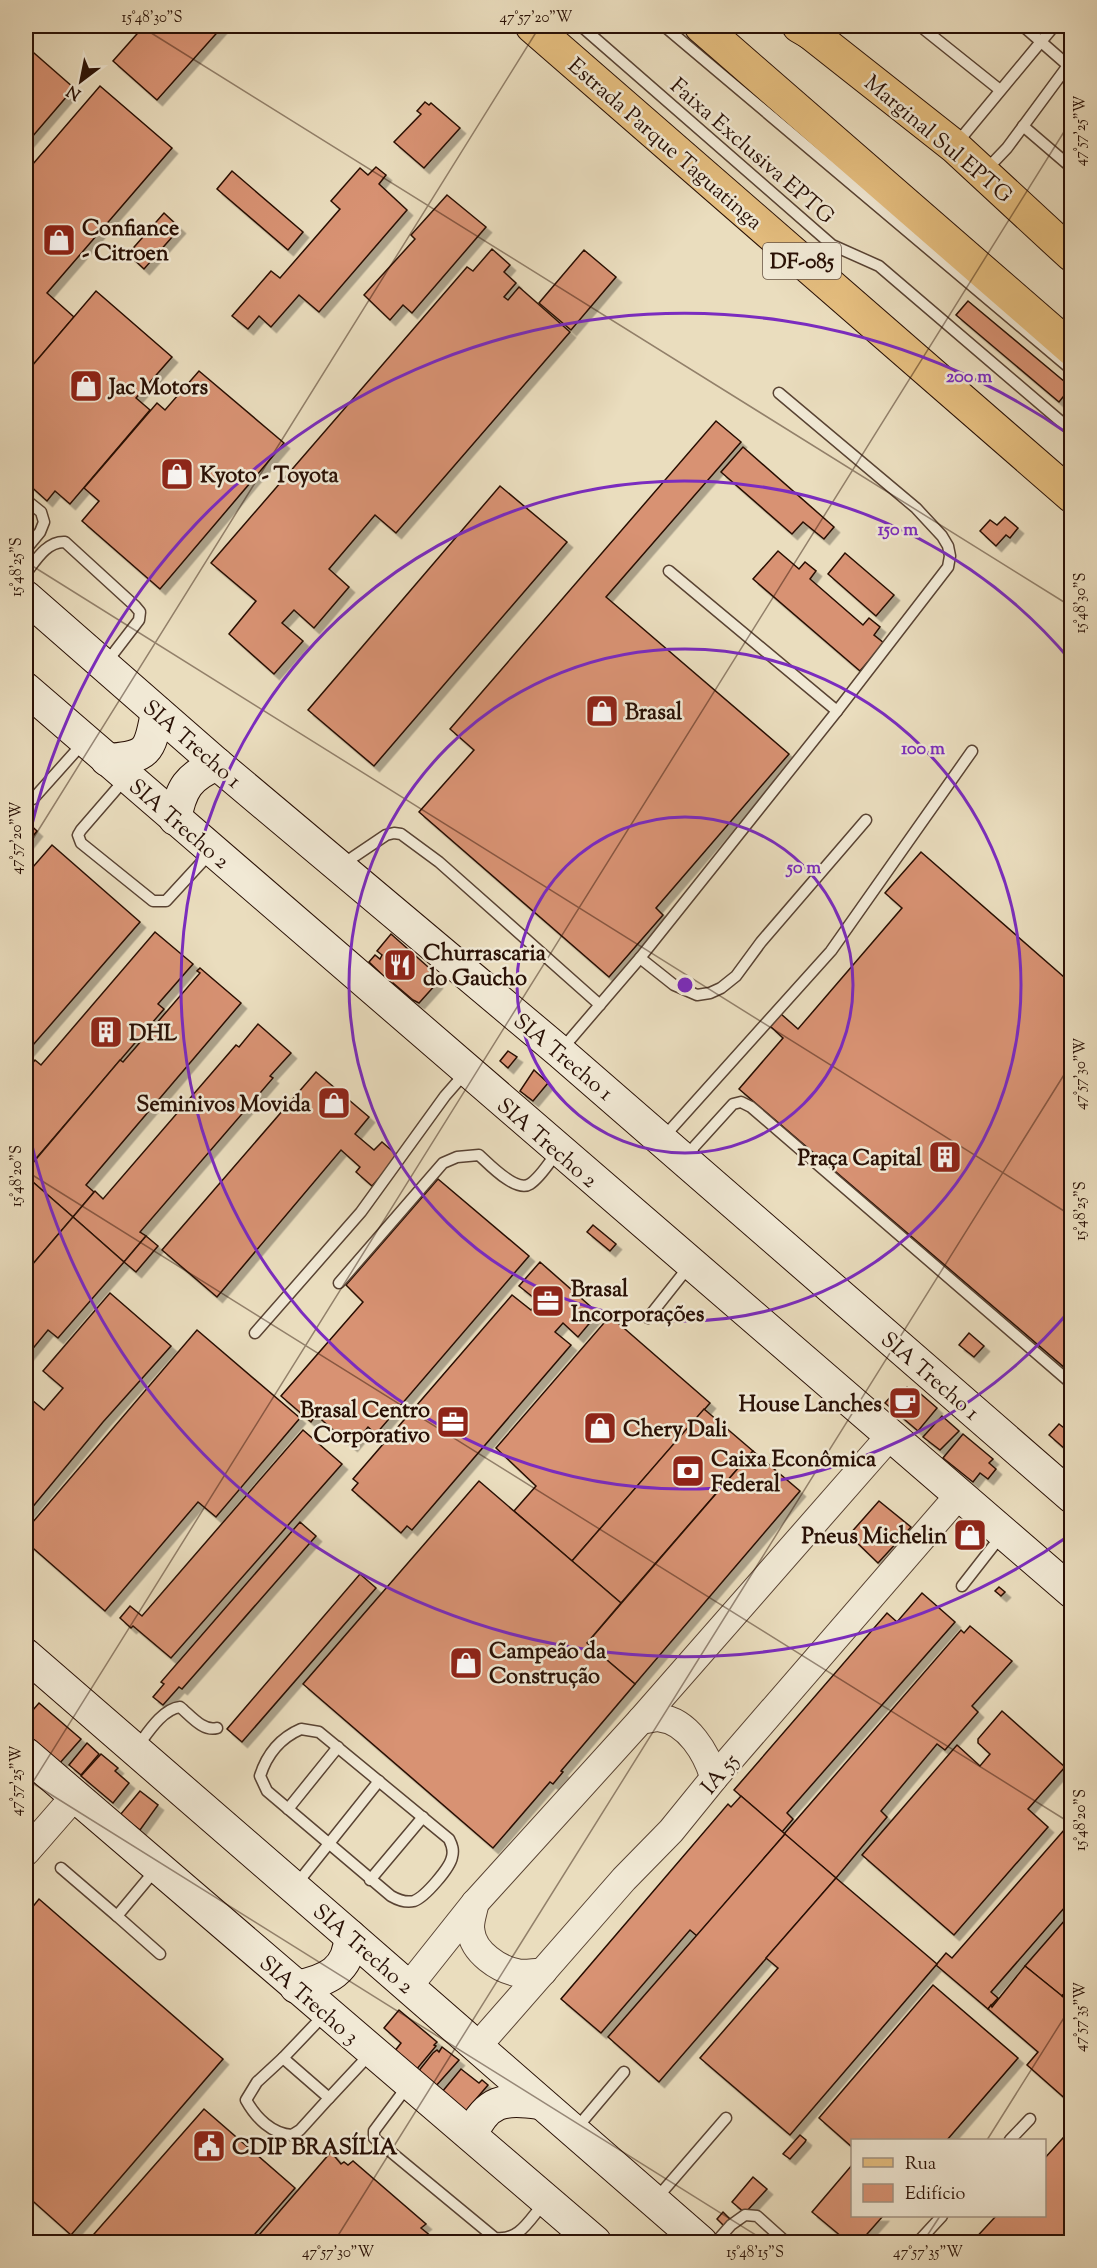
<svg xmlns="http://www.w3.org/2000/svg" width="1097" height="2268" font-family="'Sorts Mill Goudy',serif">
	<defs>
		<filter id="shadow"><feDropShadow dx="5.5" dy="5.5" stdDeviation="0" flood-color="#0004"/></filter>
	</defs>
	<rect width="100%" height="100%" fill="#eaddbe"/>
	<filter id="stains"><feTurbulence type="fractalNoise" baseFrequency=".00333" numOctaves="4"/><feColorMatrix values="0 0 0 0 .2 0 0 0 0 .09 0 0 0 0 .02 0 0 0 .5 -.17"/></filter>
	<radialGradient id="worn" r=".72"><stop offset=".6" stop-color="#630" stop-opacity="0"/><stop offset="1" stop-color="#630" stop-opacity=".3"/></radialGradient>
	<g fill="#d89273" stroke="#291005" stroke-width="1.5" filter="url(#shadow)">
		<path d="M144,26H223L157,100L113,61Z"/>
		<path d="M26,46L74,88L26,144Z"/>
		<path d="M100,86L172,148L47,293L74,317L26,373V172Z"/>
		<path d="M425,102L429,105L431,103L460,128L424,168L394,142L421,114L417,111Z"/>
		<path d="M376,167L386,175L379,184L407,210L319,312L299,295L271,327L259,316L248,329L232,316L271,271L280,278L340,209L331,201L360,168L368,175Z"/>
		<path d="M232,171L303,232L288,250L217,189Z"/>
		<path d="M447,195L486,227L412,313L403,305L390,320L364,295L415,239L411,235Z"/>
		<path d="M164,213L180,228L144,269L128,254Z"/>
		<path d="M492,249L510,265L504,272L516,283L504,297L508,300L519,287L570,332L396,533L375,515L329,569L349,587L314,628L294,610L282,623L303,641L274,674L229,634L256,601L211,563L467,267L473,271Z"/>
		<path d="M584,250L616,277L571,330L539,303Z"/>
		<path d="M96,291L172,357L136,398L150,410L70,504L55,491L47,501L26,482V373Z"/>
		<path d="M968,301L1071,387L1059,402L956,315Z"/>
		<path d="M199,371L284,443L160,589L82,521L99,501L84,488L157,403L165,410Z"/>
		<path d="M716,421L741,442L606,597L789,754L656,908L663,915L609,977L419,812L474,750L450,729Z"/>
		<path d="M743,447L834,527L824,539L803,522L792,534L721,472Z"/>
		<path d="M500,486L567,542L374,766L308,710Z"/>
		<path d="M1005,517L1018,528L1010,538L1006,535L996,546L980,531L990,520L997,525Z"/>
		<path d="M778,551L799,569L805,562L816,571L810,579L863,625L869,618L880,627L874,635L884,643L860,671L753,579Z"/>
		<path d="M845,553L894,595L876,616L828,574Z"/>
		<path d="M26,821L37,831L26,845Z"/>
		<path d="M52,845L140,922L26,1053V875Z"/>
		<path d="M921,852L1072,984V1374L739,1089L783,1038L770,1026L781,1014L798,1029L902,908L885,893Z"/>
		<path d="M155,932L193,964L158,1004L164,1009L33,1162L26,1157V1071L35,1060L41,1065Z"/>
		<path d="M391,934L436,974L437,983L419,1003L413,1000L393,983L392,984L369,962L375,955L380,959L382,955L377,951Z"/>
		<path d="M200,968L241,1003L86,1185L94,1192L73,1217L26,1176V1171L120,1060L123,1062L200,973L197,971Z"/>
		<path d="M258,1024L291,1053L270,1076L273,1078L140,1232L146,1236L124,1262L73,1217L95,1191L103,1199L236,1045L239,1047Z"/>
		<path d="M508,1051L517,1057L508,1068L500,1061Z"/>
		<path d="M534,1070L548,1083L533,1101L520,1091Z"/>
		<path d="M316,1072L369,1117L355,1134L374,1150L382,1142L398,1156L372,1186L356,1172L360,1167L341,1150L217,1297L162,1250Z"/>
		<path d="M26,1176L73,1217L26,1272Z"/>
		<path d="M438,1179L529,1256L376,1434L368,1427L352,1446L316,1415L311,1422L281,1396L363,1302L346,1285Z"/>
		<path d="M73,1217L124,1262L58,1338L48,1330L26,1357V1272Z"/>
		<path d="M593,1225L616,1244L610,1251L587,1232Z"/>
		<path d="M146,1236L158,1246L136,1272L124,1262Z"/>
		<path d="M540,1262L598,1313L578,1337L563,1323L555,1332L571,1345L412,1530L407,1526L401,1533L352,1490L358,1483L353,1479L512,1295L531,1310L539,1302L519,1286Z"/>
		<path d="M110,1293L171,1346L103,1422L26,1515V1395L44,1410L63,1388L43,1371Z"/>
		<path d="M610,1316L710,1403L572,1561L514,1511L536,1486L496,1448Z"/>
		<path d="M197,1330L300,1418L216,1517L198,1502L105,1611L26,1542V1530Z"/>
		<path d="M969,1333L984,1346L974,1357L959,1345Z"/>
		<path d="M907,1387L912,1392L915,1389L937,1408L918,1431L885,1403L894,1393L899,1397Z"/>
		<path d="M704,1409L753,1451L621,1603L572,1561Z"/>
		<path d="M942,1416L959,1431L940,1450L923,1437Z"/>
		<path d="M1059,1424L1072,1434V1441L1065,1449L1049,1435Z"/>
		<path d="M303,1430L342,1464L171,1658L133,1626L131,1628L120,1618L130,1606L142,1616Z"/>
		<path d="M963,1434L993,1459L989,1463L996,1469L988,1479L980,1473L973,1482L943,1458Z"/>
		<path d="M753,1451L800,1491L635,1684L587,1643Z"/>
		<path d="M479,1481L621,1603L587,1643L635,1684L561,1771L563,1772L553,1784L550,1782L493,1848L303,1684Z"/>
		<path d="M879,1501L911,1527L878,1563L849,1535Z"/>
		<path d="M300,1522L316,1536L182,1689L179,1687L163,1705L153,1697L164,1684L161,1682Z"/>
		<path d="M360,1574L376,1588L242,1742L227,1729Z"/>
		<path d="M999,1587L1005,1592L1001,1596L995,1591Z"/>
		<path d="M922,1593L955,1622L787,1813L793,1819L782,1832L734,1790L887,1613L897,1622Z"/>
		<path d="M970,1626L1012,1661L972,1706L978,1712L945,1750L937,1744L881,1811L887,1817L836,1878L784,1834L961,1630L964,1633Z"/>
		<path d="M39,1703L81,1739L59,1764L26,1733V1718Z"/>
		<path d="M1002,1711L1065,1767L1028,1809L1048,1827L954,1935L862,1855L957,1745L980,1766L990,1754L978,1743V1739Z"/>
		<path d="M87,1743L99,1754L81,1775L69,1765Z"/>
		<path d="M101,1754L118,1768L115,1771L129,1783L113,1803L81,1776Z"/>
		<path d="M140,1791L158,1805L140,1830L120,1815Z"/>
		<path d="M741,1796L785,1834L697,1936L690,1930L601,2033L561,1999L728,1804L731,1807Z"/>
		<path d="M1072,1821V1899L991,1992L998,1998L988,2009L936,1965L946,1953L952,1958Z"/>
		<path d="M785,1834L836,1878L659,2082L608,2037Z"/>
		<path d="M836,1878L937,1964L790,2135L700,2058L778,1968L766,1958Z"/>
		<path d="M39,1899L223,2059L71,2235L26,2195V1915Z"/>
		<path d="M1072,1912V1985L1062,1996L1025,1966Z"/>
		<path d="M1025,1966L1072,2004V2099L1069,2102L1027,2065L1038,2052L988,2009L991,2005L992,2007Z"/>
		<path d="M933,1985L1018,2058L947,2140H852V2147L819,2118Z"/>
		<path d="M1072,1985V2004L1062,1996Z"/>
		<path d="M399,2010L437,2042L434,2045L436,2046L416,2070L394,2052L401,2043L384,2028Z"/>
		<path d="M442,2047L459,2060L435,2087L417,2073L433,2053L437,2050L439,2052Z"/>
		<path d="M461,2069L479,2083L482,2080L488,2085L465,2112L442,2092Z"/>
		<path d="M204,2109L295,2188L248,2242H87Z"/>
		<path d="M1072,2128V2242H972L996,2216H1044V2159Z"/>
		<path d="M800,2135L806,2140L805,2142L790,2159L783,2154Z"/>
		<path d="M331,2152L341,2164L344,2162L348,2165L353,2161L426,2224L421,2228L437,2241L449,2237L451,2242H253Z"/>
		<path d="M852,2165V2216H883L860,2242H848L812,2212Z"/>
		<path d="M753,2177L767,2189L745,2213L732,2202Z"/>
		<path d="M723,2212L730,2219L724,2226L717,2219Z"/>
	</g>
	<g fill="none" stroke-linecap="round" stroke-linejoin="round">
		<g stroke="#594333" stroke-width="13">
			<g id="service">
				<path d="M581,26L832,245L879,266L1072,431"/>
				<path d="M664,26L1072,370"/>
				<path d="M920,26L1000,90"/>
				<path d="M1023,26L1071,68"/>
				<path d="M1023,126L1072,168"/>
				<path d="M957,143L1054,26"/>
				<path d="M986,170L1007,148L1072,60"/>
				<path d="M26,500L41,512L44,522L40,532L26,549"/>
				<path d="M669,571L837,711"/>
				<path d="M26,573C36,560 47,541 65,542L135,606L140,612L139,620L106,663"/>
				<path d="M126,778L81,830L78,835L81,843L153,901H166L212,851"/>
				<path d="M33,799L83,743"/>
				<path d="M343,864L386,835L394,833L401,834L439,862L600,1005"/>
				<path d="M640,958L674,985L697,995L710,993L721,988L736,976L761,942L866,820"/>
				<path d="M562,1049L640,958L837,711L948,567L950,556L948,546L942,536L916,508L779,393"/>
				<path d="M662,1139L831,951L972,751"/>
				<path d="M684,1158L733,1104L741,1102L751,1107L1072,1384"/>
				<path d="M339,1283L443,1163L457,1157L479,1155C489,1164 516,1193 530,1184C541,1177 550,1161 558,1151"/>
				<path d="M648,1318L690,1265"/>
				<path d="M255,1333L361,1212L445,1096L466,1072"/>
				<path d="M962,1586L1001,1536"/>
				<path d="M301,1729L319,1732L449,1839C452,1845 454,1850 452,1857C450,1868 425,1897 414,1901C406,1903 398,1900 391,1896L267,1791L260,1776C267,1754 280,1738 301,1729Z"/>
				<path d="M137,1747C147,1734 162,1709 180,1707C190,1715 203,1732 217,1728"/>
				<path d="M288,1809L338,1747"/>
				<path d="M61,1868L117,1916L157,1868"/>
				<path d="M370,1880L423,1817"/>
				<path d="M295,1886L379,1781"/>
				<path d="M117,1916L160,1954"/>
				<path d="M324,2015L283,2058L329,2098L371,2053"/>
				<path d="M283,2058L257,2082L246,2100C256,2118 272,2134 292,2135L300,2130L329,2098"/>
				<path d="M409,2084L374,2131V2138L495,2238C520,2241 529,2220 544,2203"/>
				<path d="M575,2130L624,2072"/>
				<path d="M1010,2140L1030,2119"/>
				<path d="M656,2199L726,2118"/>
				<path d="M716,2242L731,2225L745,2215L757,2216L786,2242"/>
				<path d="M918,2242L942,2216"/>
			</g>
		</g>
		<g stroke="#594333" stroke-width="29">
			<g id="tertiary">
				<path d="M641,1720C647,1720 654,1717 660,1718C688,1721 707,1754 714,1778"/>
				<path d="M26,1852L74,1797"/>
				<path d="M475,1903C474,1911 469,1922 471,1931C473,1952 499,1970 519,1973C526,1974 535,1972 543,1972"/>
				<path d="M409,1986L475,1903L641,1720L890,1436"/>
				<path d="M476,2048L624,1879L671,1831L714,1778L959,1495"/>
			</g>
		</g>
		<g stroke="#291005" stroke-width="34">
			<g id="secondary">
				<path d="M26,597L217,764L560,1052L1072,1497"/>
				<path d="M26,689L1072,1592"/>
				<path d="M107,760C148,757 150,752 157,712"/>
				<path d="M175,819C181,788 188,777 217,764"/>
				<path d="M26,1655C252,1849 476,2047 701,2242"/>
				<path d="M26,1754L595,2242"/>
				<path d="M296,1987C326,1981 350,1971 350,1936"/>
				<path d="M471,2135C487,2100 504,2098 539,2103"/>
			</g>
		</g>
		<g stroke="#291005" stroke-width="35">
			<path id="primary" d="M802,26L954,146L1072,255"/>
		</g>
		<g stroke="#291005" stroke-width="35">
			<g id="trunk">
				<path d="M532,26L1072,496"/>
				<path d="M701,26L1072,349"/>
				<path d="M799,26L811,33"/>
			</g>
		</g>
		<use href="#service" stroke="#f1e9d5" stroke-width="10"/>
		<use href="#tertiary" stroke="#f1e9d5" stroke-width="27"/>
		<use href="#secondary" stroke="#f1e9d5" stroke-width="32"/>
		<use href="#primary" stroke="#e5be7f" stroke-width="33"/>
		<use href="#trunk" stroke="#e5be7f" stroke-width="33"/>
	</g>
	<path fill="none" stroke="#291005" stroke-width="1.5" stroke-opacity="0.45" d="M140,26L1072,607M26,562L1072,1216M26,850L540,26M26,1171L1072,1824M26,1779L767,2242M26,1793L1072,119M987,2140L1072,2005M334,2242L1072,1062M923,2242L940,2216"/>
	<g fill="none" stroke="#7b2cbf" stroke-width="3">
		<circle cx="685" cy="985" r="168"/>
		<circle cx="685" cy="985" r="336"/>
		<path d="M1071 1309A504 504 0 1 1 1071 661"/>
		<path d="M1070 1535A672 672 0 0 1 26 1119M26 851A672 672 0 0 1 1070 435"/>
	</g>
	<defs>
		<g id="shop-square" transform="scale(1.725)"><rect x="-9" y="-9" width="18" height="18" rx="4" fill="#8f2418" stroke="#f1e9d5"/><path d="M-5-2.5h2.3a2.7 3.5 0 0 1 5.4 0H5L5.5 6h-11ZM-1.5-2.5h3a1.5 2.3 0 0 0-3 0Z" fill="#fff"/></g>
		<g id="restaurant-square" transform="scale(1.725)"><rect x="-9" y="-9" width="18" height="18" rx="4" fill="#8f2418" stroke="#f1e9d5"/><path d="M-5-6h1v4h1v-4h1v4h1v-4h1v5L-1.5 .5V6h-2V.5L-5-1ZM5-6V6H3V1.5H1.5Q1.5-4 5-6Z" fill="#fff"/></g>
		<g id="building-square" transform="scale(1.725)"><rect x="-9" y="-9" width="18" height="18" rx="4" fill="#8f2418" stroke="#f1e9d5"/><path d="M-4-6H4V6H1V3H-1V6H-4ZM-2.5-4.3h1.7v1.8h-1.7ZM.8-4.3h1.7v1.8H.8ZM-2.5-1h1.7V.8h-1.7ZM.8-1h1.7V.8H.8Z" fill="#fff"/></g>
		<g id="office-square" transform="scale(1.725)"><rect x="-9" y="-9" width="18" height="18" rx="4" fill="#8f2418" stroke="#f1e9d5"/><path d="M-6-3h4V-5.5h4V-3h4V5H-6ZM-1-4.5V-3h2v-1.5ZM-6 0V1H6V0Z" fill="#fff"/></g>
		<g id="cafe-square" transform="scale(1.725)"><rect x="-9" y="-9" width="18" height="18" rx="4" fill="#8f2418" stroke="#f1e9d5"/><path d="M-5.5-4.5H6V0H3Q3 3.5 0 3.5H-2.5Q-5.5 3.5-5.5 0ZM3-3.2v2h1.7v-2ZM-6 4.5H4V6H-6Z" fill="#fff"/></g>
		<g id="bank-square" transform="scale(1.725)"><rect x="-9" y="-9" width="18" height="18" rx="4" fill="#8f2418" stroke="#f1e9d5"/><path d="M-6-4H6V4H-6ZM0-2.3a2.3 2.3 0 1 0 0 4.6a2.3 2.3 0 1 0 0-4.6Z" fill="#fff"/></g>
		<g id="civic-square" transform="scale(1.725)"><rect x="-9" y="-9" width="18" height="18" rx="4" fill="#8f2418" stroke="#f1e9d5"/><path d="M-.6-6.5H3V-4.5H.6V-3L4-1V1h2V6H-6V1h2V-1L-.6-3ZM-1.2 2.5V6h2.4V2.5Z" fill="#fff"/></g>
	</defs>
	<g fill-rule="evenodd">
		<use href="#shop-square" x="59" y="240"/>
		<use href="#shop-square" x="86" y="386"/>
		<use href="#shop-square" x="177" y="474"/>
		<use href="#shop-square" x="602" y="711"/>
		<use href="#restaurant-square" x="400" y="965"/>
		<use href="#building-square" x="106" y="1032"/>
		<use href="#shop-square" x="334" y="1103"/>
		<use href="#building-square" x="945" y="1157"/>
		<use href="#office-square" x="548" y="1301"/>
		<use href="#cafe-square" x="905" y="1403"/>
		<use href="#office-square" x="453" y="1422"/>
		<use href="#shop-square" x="600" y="1428"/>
		<use href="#bank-square" x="688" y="1471"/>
		<use href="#shop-square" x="970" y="1535"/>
		<use href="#shop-square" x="466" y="1663"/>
		<use href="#civic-square" x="209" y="2146"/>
	</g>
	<g text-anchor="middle" stroke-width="5" stroke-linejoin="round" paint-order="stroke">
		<rect fill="#f1e9d5" stroke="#655143" stroke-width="1.5" x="763" y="243" width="78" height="36" rx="4.5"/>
		<g font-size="21" font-weight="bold" fill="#291005">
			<text x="802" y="268">DF-085</text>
		</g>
		<g font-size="22" fill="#291005" stroke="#f1e9d5">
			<text transform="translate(939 138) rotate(40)" y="8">Marginal Sul EPTG</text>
			<text transform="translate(666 143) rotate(41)" y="8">Estrada Parque Taguatinga</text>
			<text transform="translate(753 150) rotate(41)" y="8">Faixa Exclusiva EPTG</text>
			<text transform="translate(193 743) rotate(41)" y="8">SIA Trecho 1</text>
			<text transform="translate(180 823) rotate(41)" y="8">SIA Trecho 2</text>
			<text transform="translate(564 1056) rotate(40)" y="8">SIA Trecho 1</text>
			<text transform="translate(548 1142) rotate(41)" y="8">SIA Trecho 2</text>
			<text transform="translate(931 1375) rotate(41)" y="8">SIA Trecho 1</text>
			<text transform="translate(719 1773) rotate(-50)" y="8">IA 55</text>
			<text transform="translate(364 1948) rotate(41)" y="8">SIA Trecho 2</text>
			<text transform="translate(310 1999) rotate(41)" y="8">SIA Trecho 3</text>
		</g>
		<g font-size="22" font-weight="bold" fill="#291005" stroke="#f1e9d5" text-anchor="start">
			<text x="82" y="235">Confiance<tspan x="82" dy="25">- Citroen</tspan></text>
			<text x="109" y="394">Jac Motors</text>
			<text x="200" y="482">Kyoto - Toyota</text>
			<text x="625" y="719">Brasal</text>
			<text x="423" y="960">Churrascaria<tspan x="423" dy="25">do Gaucho</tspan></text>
			<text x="129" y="1040">DHL</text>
			<text x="311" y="1111" text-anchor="end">Seminivos Movida</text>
			<text x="922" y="1165" text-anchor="end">Praça Capital</text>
			<text x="571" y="1296">Brasal<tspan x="571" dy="25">Incorporações</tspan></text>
			<text x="882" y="1411" text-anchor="end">House Lanches</text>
			<text x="430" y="1417" text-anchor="end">Brasal Centro<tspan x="430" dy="25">Corporativo</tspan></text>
			<text x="623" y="1436">Chery Dali</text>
			<text x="711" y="1466">Caixa Econômica<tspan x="711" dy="25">Federal</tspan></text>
			<text x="947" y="1543" text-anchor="end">Pneus Michelin</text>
			<text x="489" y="1658">Campeão da<tspan x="489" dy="25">Construção</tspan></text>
			<text x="232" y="2154">CDIP BRASÍLIA</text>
		</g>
	</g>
	<circle cx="685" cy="985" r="9" fill="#7b2cbf" stroke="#f1e9d5" stroke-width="3"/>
	<g font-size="18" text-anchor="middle" font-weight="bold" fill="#7b2cbf" stroke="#f1e9d5" stroke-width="5" stroke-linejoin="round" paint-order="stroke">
		<text x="969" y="382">200 m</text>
		<text x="898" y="535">150 m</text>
		<text x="923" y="754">100 m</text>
		<text x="804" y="873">50 m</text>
	</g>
	<rect width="1097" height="2268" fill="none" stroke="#eaddbe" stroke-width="66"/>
	<rect x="851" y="2139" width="195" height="78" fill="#f1e9d5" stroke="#a19282" stroke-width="1.5"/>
	<rect x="863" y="2158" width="30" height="9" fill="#e5be7f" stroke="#a19282" stroke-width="1.5"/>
	<text x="905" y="2169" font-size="18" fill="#291005">Rua</text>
	<rect x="863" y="2184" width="30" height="18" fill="#d89273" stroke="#a19282" stroke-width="1.5"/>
	<text x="905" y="2199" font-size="18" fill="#291005">Edifício</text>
	<g transform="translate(81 81) rotate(212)" stroke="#f1e9d5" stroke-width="4.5" paint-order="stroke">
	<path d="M0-4.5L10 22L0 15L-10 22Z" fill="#291005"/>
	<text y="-9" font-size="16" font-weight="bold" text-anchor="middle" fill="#291005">N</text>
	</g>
	<rect x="33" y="33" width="1031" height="2202" fill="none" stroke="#291005" stroke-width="2"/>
	<g font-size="15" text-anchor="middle" fill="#291005">
		<text x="152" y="22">15°48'30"S</text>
		<text x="536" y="22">47°57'20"W</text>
		<text transform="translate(1080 131) rotate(-90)" y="5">47°57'25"W</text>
		<text transform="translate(16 567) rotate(-90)" y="5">15°48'25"S</text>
		<text transform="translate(1080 603) rotate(-90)" y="5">15°48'30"S</text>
		<text transform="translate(16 838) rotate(-90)" y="5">47°57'20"W</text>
		<text transform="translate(1080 1074) rotate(-90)" y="5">47°57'30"W</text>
		<text transform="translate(16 1176) rotate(-90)" y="5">15°48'20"S</text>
		<text transform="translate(1080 1211) rotate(-90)" y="5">15°48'25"S</text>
		<text transform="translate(16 1781) rotate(-90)" y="5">47°57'25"W</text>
		<text transform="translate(1080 1820) rotate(-90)" y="5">15°48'20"S</text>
		<text transform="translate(1080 2017) rotate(-90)" y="5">47°57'35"W</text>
		<text x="338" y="2257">47°57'30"W</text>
		<text x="755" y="2257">15°48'15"S</text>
		<text x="928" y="2257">47°57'35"W</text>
	</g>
	<rect width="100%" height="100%" filter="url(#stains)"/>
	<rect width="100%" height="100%" fill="url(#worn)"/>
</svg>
